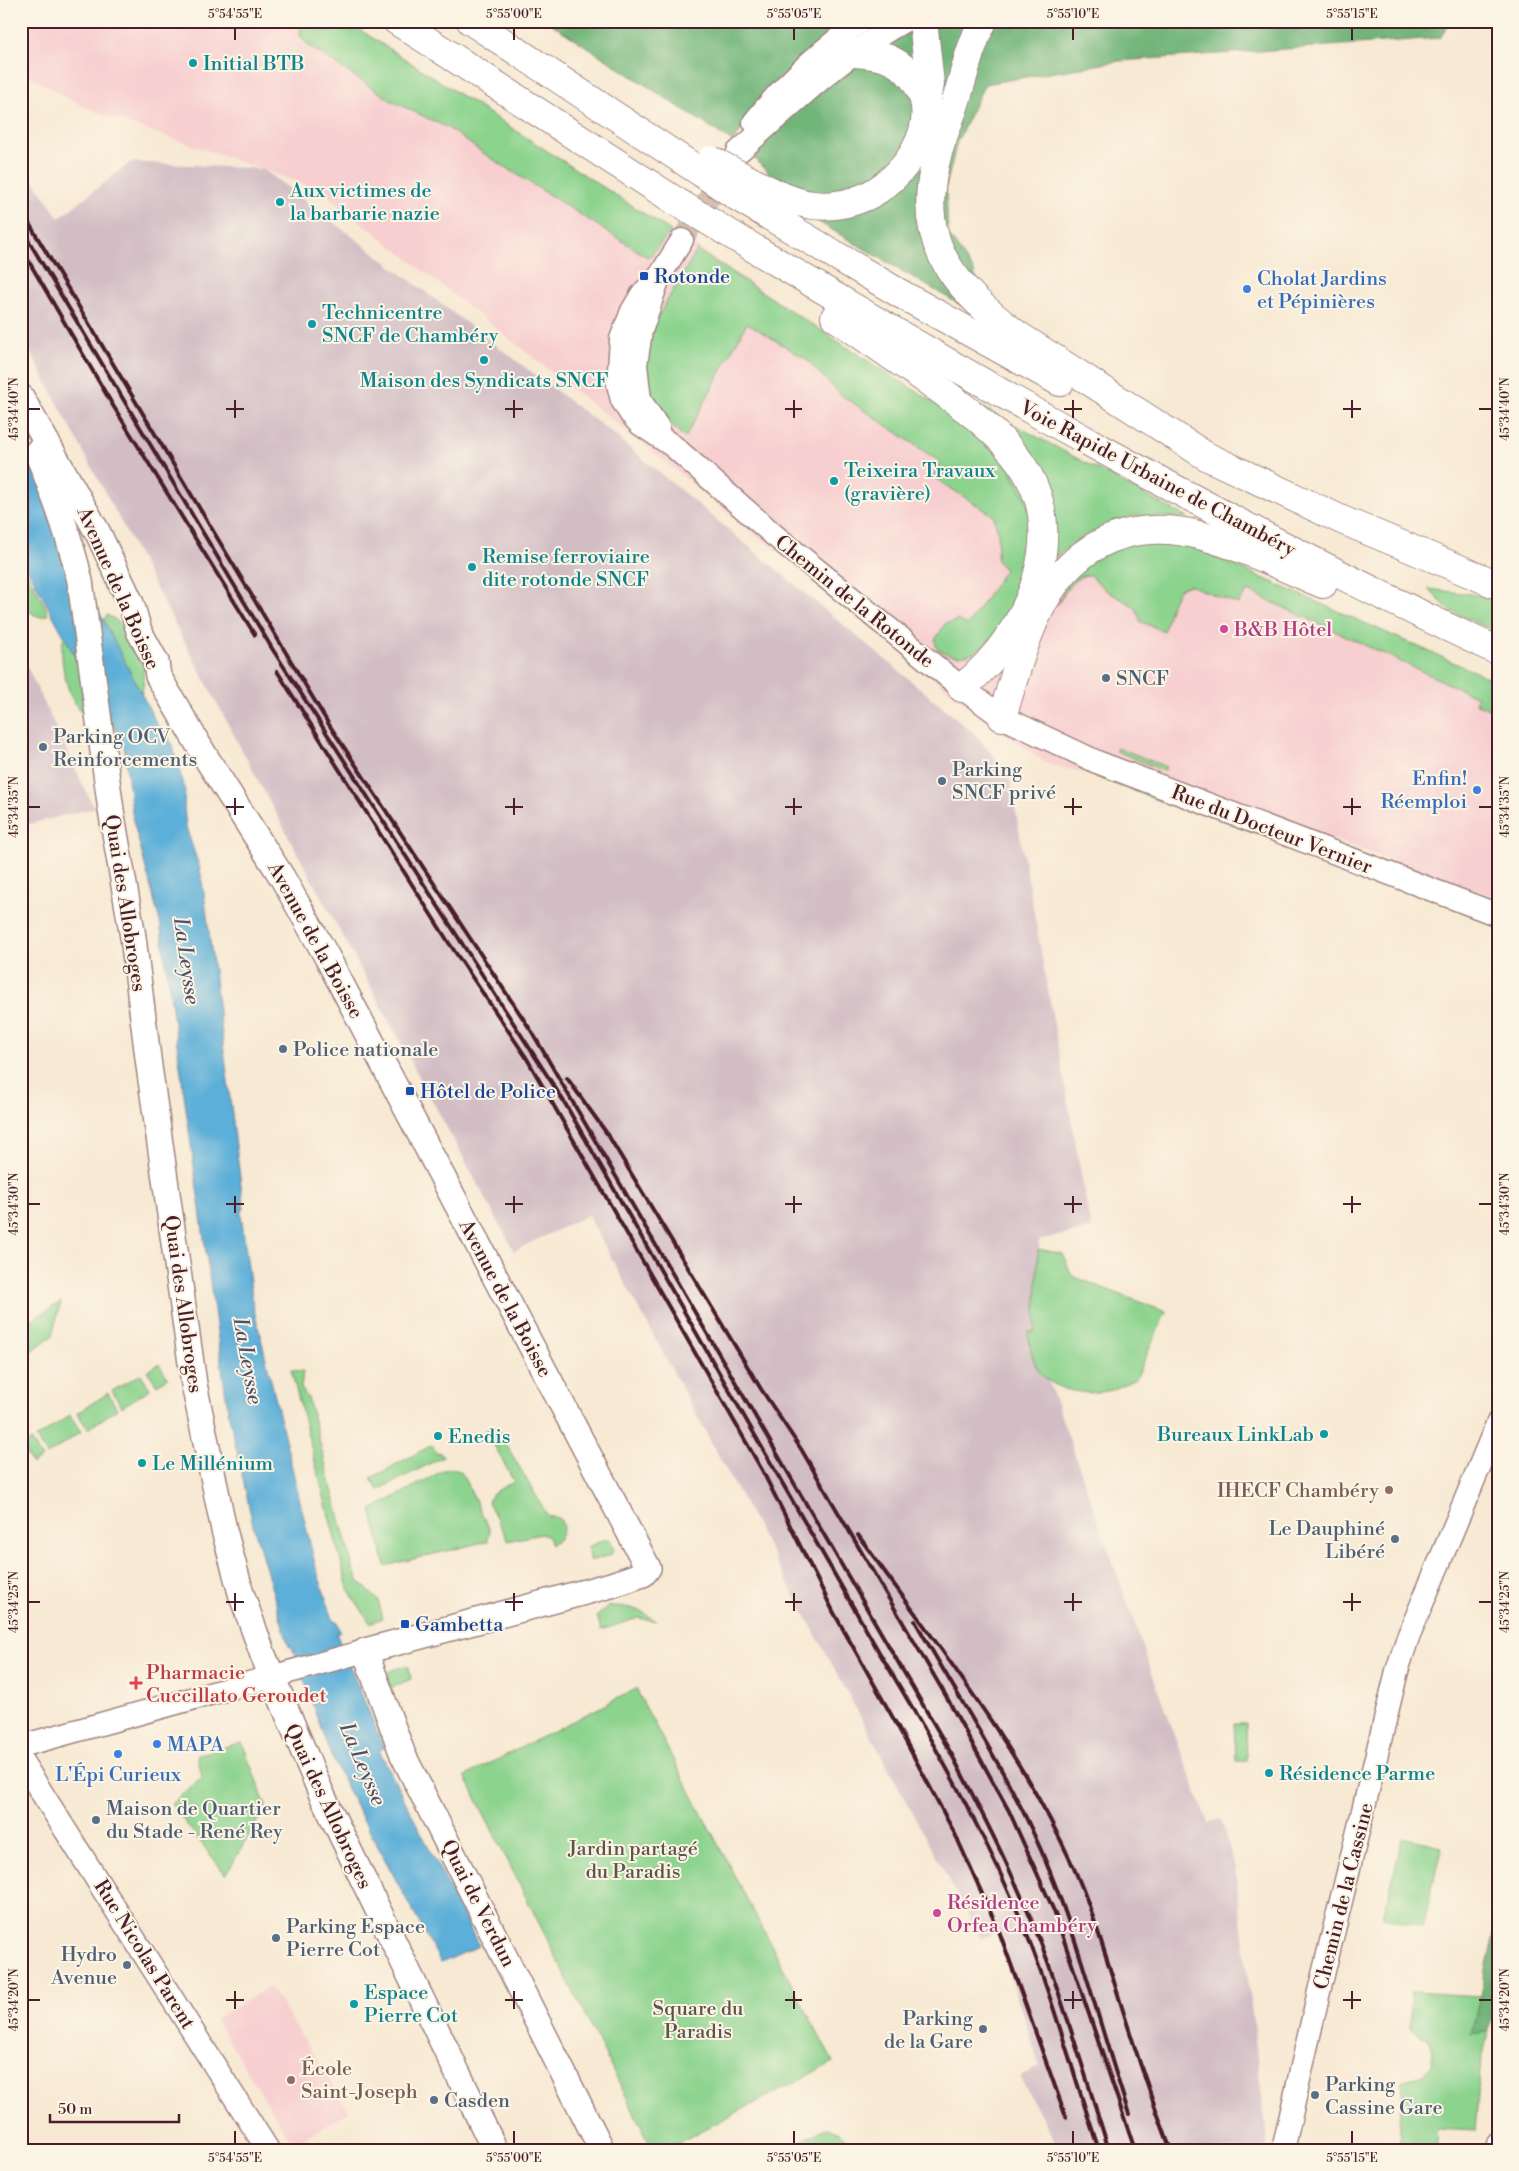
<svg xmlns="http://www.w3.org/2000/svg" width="1519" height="2171" font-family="'Libre Bodoni',serif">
	<rect width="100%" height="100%" fill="#fcf5e5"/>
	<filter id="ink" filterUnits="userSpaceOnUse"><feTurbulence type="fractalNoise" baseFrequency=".02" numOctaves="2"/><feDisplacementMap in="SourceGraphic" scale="10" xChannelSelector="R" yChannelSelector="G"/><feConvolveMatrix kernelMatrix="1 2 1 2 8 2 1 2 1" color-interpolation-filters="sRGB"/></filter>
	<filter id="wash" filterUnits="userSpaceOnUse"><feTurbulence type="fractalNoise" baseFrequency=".0096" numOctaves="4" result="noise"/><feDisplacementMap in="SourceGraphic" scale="20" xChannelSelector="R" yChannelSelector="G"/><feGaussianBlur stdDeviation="1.12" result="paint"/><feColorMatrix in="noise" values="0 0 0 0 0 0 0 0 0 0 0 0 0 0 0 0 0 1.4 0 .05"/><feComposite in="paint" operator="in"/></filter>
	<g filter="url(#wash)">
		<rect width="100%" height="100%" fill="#f7e9d3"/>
		<g fill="#f7cfd0">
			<path d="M21,21H348L697,247L952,418L1062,538L1188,545L1498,701V898L1247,809L1047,764L997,729L625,430L323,192L262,169L106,116L64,97L21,70Z"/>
			<path d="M270,1986L349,2111L294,2146L215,2019Z"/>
		</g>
		<g fill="#d2bdc5">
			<path d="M21,161L59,218L131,162L263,169L608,430L976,735L1009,774L1091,1229L1039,1240L1035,1332H1029L1037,1367L1049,1382L1161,1698L1208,1823L1221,1819L1235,1868L1268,2150H1060L1020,2078L1039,2065L996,1932L981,1939L588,1215L514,1251L260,784L21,334Z"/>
			<path d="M21,654L94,808L21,826Z"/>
		</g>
		<g fill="#8cd38e" stroke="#6b795c">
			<path d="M301,21H346L671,231L649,258L483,153L448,128L392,101L309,46L300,36Z"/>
			<path d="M697,250C759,290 820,330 882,370C926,398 987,430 1016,474C1025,488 1033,523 1033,540C1032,564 1014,616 996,634C977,652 964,664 937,649L935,640L945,624L958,620L968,625L1005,570L997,561L998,533L994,516L933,477L940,462L840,394L806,359L747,323L685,438L653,407L642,361L655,321Z"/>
			<path d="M978,405L1188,518L1131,516L1082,537L1054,558Z"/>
			<path d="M1129,542L1188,545L1498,682V713L1475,703L1477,697L1248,591L1238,604L1189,585L1179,589L1170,608L1164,631L1141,622L1135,607L1107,591L1090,575C1074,574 1065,593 1057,605L1073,571Z"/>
			<path d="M95,557L101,562L121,601L118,604C101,593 97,576 95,557Z"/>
			<path d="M21,563L45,605L48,615C35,621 29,610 21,601Z"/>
			<path d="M1428,589L1479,595L1498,602V633L1449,610Z"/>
			<path d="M107,615C136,628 151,670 140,699L103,622Z"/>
			<path d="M75,624L90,718C69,711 58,659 63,640C65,633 70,629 75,624Z"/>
			<path d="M1117,747L1166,767L1164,771L1116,751Z"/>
			<path d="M1092,770L1163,797V802L1089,774Z"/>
			<path d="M1038,1249L1063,1254L1072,1276L1166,1312L1136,1379C1128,1382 1120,1387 1111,1390C1087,1397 1048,1391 1036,1366C1031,1355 1030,1344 1028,1332H1035Z"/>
			<path d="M61,1302L52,1336L21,1358V1326Z"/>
			<path d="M159,1364L168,1378L157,1385L147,1371Z"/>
			<path d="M291,1370L303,1371L301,1388L308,1398L353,1568L358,1580L378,1600L383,1618L370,1623L348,1589Z"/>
			<path d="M141,1374L150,1389L122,1407L112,1391Z"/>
			<path d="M108,1393L117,1409L88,1429L77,1413Z"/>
			<path d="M70,1415L81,1432L47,1455L36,1438Z"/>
			<path d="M496,1427L548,1516L559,1518C567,1528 562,1539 551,1545L548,1537L541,1534L508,1541L488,1502C492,1491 504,1487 514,1482L486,1430Z"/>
			<path d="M31,1440L42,1458L32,1464L22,1447Z"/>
			<path d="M432,1445L437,1454L440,1452L443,1457L378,1490L371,1478Z"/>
			<path d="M451,1468L461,1472L490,1530L488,1541L385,1566L371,1510L444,1470Z"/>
			<path d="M609,1538L614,1549L611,1555L591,1561L587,1547Z"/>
			<path d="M609,1606C628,1606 641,1609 656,1621L638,1618L601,1630L597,1616Z"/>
			<path d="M405,1666L409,1667L411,1679L388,1689L385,1675L389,1671Z"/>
			<path d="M636,1689L833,2062L665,2150H653L465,1776Z"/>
			<path d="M1234,1723H1246L1247,1761H1236Z"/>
			<path d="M242,1742L266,1806L226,1875L171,1804L202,1777L197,1755Z"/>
			<path d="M1403,1837L1442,1846L1422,1927L1383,1917Z"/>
			<path d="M1412,1992L1480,1996L1472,2033L1488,2032L1480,2070L1475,2131L1437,2129L1435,2150H1399L1402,2080L1422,2076L1430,2067L1433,2052L1429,2040L1409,2028Z"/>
			<path d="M825,2128C839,2131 846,2136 850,2150H787Z"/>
		</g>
		<g fill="#71b579" stroke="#5e6a52">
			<path d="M547,21H853L769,91L733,142Z"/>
			<path d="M909,21H1451L1440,38L1120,61L985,84L957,142L946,187L948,234L974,271L986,320L820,223L752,156L783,112Z"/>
			<path d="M1498,1917V2008L1488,2032L1471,2034Z"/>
		</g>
		<path fill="#5cafd8" stroke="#536782" d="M21,444L50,496L57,530L159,728L166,731L173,747L185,791L184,808L186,827L200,869L205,900L244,1209L241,1210V1214L253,1305L316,1568L334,1622L337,1621L340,1632L336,1633L384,1748L379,1750L479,1946L441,1963L351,1797L329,1751L294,1652L291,1646L289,1647L253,1525L228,1411L160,922L133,820L124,746L21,557Z"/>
	</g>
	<g filter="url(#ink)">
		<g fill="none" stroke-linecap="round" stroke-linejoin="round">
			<path stroke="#d4c1b1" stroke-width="22" stroke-dasharray="22 11" stroke-linecap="butt" d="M682,240L727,170"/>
			<g stroke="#a0847f" stroke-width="25">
				<g id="secondary">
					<path d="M754,122C786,82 820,50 862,21"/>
					<path d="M738,152C791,106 841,56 904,21"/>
					<path d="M659,277L642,294L632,311L621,339L618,384L622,400L630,413L640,424L673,446L774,535L962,688L1002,717L1097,762L1498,915"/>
					<path d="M658,427L640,400L636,365L641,331L659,277L682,240"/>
					<path d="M21,1746L365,1651"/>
					<path d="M21,1760L268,2150"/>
					<path d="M1283,2150L1320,1987L1397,1671L1408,1637L1498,1422"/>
					<path d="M1497,2150L1498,2144"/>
				</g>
			</g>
			<g stroke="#a0847f" stroke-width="28">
				<g id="primary">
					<path d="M21,397L98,533L131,603L139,631L156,662L158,676L205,756L282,877L327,957L648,1568L643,1574L611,1585L365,1651L403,1755L602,2150"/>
					<path d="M37,452C54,494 70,537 80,581L111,810L133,937L149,1066L194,1384L224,1530L241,1593L263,1655L322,1795L495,2150"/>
				</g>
			</g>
			<g stroke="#a0847f" stroke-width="30">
				<g id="highway">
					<path d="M397,21L677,202"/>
					<path d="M471,21L702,173"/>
					<path d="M923,21L930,84L927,102"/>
					<path d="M983,21C968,51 965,73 955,104C948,125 938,146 934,169C917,247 958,290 1016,334L1206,456L1342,520L1498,585"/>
					<path d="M749,180C769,190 790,202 813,205C830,207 849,204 865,197C903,180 942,127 918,86C912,74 903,66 891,60C880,55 866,54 854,53"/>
					<path d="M736,196L899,293L1060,382"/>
					<path d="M722,229C975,382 1230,526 1498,651"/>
					<path d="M835,317C867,339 900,362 932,384C1002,434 1064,481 1037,577C1025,621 997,658 962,688"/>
					<path d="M1002,717C1023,651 1039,568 1110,539C1140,527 1173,528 1203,536C1244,547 1284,568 1323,584"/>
				</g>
			</g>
			<use href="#secondary" stroke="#fff" stroke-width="22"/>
			<use href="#primary" stroke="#fff" stroke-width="25"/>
			<use href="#highway" stroke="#fff" stroke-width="28"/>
			<g stroke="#4a1f2b" stroke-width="4">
				<path d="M21,210L328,723L532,1032L952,1755C987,1822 1022,1891 1048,1962C1070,2024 1089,2087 1109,2150"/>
				<path d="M21,228L273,650L563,1100L879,1652C931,1738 982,1827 1021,1920C1052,1994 1073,2074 1099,2150"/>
				<path d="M21,248L112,404L255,635"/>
				<path d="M277,671L449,943L526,1057L762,1470L834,1613L897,1725L956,1836L999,1931L1066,2117"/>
				<path d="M567,1078L608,1135L761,1389L801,1449L946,1696L1009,1811L1054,1911L1135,2150"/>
				<path d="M858,1535C935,1642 1017,1744 1072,1864C1090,1903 1102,1944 1115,1985C1132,2040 1150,2096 1171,2150"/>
				<path d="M915,1621C962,1704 1015,1783 1050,1872C1082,1951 1102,2034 1129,2114"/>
			</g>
			<g stroke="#a0847f" stroke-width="30" stroke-linecap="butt">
				<g id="highway-bridge">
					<path d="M711,160L749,180"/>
					<path d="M702,173L736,196"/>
					<path d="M677,202L717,226"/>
				</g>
			</g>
			<use href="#highway-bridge" stroke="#fff" stroke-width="28"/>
		</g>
	</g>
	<path fill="none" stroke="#4a1f2b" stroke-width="2" d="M235,28V40M514,28V40M794,28V40M1073,28V40M1352,28V40M235,400V418M514,400V418M794,400V418M1073,400V418M1352,400V418M28,409H40M226,409H244M505,409H523M785,409H802M1064,409H1082M1343,409H1361M1479,409H1492M235,798V815M514,798V815M794,798V815M1073,798V815M1352,798V815M28,807H40M226,807H244M505,807H523M785,807H802M1064,807H1082M1343,807H1361M1479,807H1492M235,1196V1213M514,1196V1213M794,1196V1213M1073,1196V1213M1352,1196V1213M28,1204H40M226,1204H244M505,1204H523M785,1204H802M1064,1204H1082M1343,1204H1361M1479,1204H1492M235,1593V1611M514,1593V1611M794,1593V1611M1073,1593V1611M1352,1593V1611M28,1602H40M226,1602H244M505,1602H523M785,1602H802M1064,1602H1082M1343,1602H1361M1479,1602H1492M235,1991V2009M514,1991V2009M794,1991V2009M1073,1991V2009M1352,1991V2009M28,2000H40M226,2000H244M505,2000H523M785,2000H802M1064,2000H1082M1343,2000H1361M1479,2000H1492M235,2131V2144M514,2131V2144M794,2131V2144M1073,2131V2144M1352,2131V2144"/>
	<g fill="#0f9aa8" stroke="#fcf5e5" stroke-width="2">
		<circle cx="193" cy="63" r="5"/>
		<circle cx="280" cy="202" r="5"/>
		<circle cx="312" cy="324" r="5"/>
		<circle cx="484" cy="360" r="5"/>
		<circle cx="834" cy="481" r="5"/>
		<circle cx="472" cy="567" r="5"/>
		<circle cx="1324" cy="1434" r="5"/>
		<circle cx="438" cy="1436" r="5"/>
		<circle cx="142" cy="1463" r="5"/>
		<circle cx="1269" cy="1773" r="5"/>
		<circle cx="354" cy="2004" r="5"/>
	</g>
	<g fill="#1a4fb4" stroke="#fcf5e5" stroke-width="2">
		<rect x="639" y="271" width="10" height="10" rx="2.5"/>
		<rect x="405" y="1086" width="10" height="10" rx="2.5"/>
		<rect x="400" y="1619" width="10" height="10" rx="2.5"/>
	</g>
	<g fill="#3f7fe0" stroke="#fcf5e5" stroke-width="2">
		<circle cx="1247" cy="289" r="5"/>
		<circle cx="1477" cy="790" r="5"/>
		<circle cx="157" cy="1744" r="5"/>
		<circle cx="118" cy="1754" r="5"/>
	</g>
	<g fill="#d1479c" stroke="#fcf5e5" stroke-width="2">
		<circle cx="1224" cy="629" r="5"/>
		<circle cx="937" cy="1913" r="5"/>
	</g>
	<g fill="#5c6f8a" stroke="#fcf5e5" stroke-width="2">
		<circle cx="1106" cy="678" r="5"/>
		<circle cx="43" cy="747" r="5"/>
		<circle cx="942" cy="781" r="5"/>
		<circle cx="283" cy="1049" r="5"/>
		<circle cx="1395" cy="1539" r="5"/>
		<circle cx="96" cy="1820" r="5"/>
		<circle cx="276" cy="1938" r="5"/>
		<circle cx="127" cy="1965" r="5"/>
		<circle cx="983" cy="2029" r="5"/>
		<circle cx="1315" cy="2095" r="5"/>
		<circle cx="434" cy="2100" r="5"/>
	</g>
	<g fill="#8d6e63" stroke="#fcf5e5" stroke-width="2">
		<circle cx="1389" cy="1490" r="5"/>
		<circle cx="291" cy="2080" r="5"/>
	</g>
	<path fill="#e0444e" stroke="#fcf5e5" stroke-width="2" d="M133.5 1675.5h5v5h5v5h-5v5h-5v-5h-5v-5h5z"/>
	<g text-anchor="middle" stroke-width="4" stroke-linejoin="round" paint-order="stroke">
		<g font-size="20" fill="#0d838f" stroke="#fcf5e5" text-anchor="start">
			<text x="203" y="70">Initial BTB</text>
			<text x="290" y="197">Aux victimes de<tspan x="290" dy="23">la barbarie nazie</tspan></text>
			<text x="322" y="319">Technicentre<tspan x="322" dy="23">SNCF de Chambéry</tspan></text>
			<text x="484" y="387" text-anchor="middle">Maison des Syndicats SNCF</text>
			<text x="844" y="477">Teixeira Travaux<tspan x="844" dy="23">(gravière)</tspan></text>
			<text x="482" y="563">Remise ferroviaire<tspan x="482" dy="23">dite rotonde SNCF</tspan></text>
			<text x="1314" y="1441" text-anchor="end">Bureaux LinkLab</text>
			<text x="448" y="1443">Enedis</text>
			<text x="152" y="1470">Le Millénium</text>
			<text x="1279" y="1780">Résidence Parme</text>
			<text x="364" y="1999">Espace<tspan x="364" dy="23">Pierre Cot</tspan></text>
		</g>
		<g font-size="20" fill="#164399" stroke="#fcf5e5" text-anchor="start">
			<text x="654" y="283">Rotonde</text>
			<text x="420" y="1098">Hôtel de Police</text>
			<text x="415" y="1631">Gambetta</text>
		</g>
		<g font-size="20" fill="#366cbe" stroke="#fcf5e5" text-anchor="start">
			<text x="1257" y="285">Cholat Jardins<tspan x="1257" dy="23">et Pépinières</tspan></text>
			<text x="1467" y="785" text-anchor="end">Enfin!<tspan x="1467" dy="23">Réemploi</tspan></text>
			<text x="167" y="1751">MAPA</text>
			<text x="118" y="1781" text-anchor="middle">L'Épi Curieux</text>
		</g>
		<g font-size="20" fill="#4a1f2b" stroke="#fcf5e5">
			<text transform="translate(1158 478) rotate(28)" y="7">Voie Rapide Urbaine de Chambéry</text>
			<text transform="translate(119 588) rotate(66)" y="7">Avenue de la Boisse</text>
			<text transform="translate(855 601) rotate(39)" y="7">Chemin de la Rotonde</text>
			<text transform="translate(1272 829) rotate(21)" y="7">Rue du Docteur Vernier</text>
			<text transform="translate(126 903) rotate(81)" y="7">Quai des Allobroges</text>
			<text transform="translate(316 940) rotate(61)" y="7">Avenue de la Boisse</text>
			<text transform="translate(506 1298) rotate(62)" y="7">Avenue de la Boisse</text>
			<text transform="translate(184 1304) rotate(82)" y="7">Quai des Allobroges</text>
			<text transform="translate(329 1806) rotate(65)" y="7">Quai des Allobroges</text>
			<text transform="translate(1343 1896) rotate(-76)" y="7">Chemin de la Cassine</text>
			<text transform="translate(479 1903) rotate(63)" y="7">Quai de Verdun</text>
			<text transform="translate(145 1954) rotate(58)" y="7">Rue Nicolas Parent</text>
		</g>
		<g font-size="20" fill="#b23c85" stroke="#fcf5e5" text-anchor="start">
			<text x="1234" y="636">B&amp;B Hôtel</text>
			<text x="947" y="1909">Résidence<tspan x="947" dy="23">Orfea Chambéry</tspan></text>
		</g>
		<g font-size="20" fill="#4e5e75" stroke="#fcf5e5" text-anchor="start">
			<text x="1116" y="685">SNCF</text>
			<text x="53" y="743">Parking OCV<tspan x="53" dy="23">Reinforcements</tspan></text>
			<text x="952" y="776">Parking<tspan x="952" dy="23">SNCF privé</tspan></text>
			<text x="293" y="1056">Police nationale</text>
			<text x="1385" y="1535" text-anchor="end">Le Dauphiné<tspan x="1385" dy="23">Libéré</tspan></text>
			<text x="106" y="1815">Maison de Quartier<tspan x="106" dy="23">du Stade - René Rey</tspan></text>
			<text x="286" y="1933">Parking Espace<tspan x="286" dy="23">Pierre Cot</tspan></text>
			<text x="117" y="1961" text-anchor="end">Hydro<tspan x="117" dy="23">Avenue</tspan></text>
			<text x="973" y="2025" text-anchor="end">Parking<tspan x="973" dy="23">de la Gare</tspan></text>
			<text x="1325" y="2091">Parking<tspan x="1325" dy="23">Cassine Gare</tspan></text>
			<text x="444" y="2107">Casden</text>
		</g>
		<g font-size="20" fill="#785e54" stroke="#fcf5e5" text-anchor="end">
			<text x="1379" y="1497">IHECF Chambéry</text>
			<text x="301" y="2075" text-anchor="start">École<tspan x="301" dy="23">Saint-Joseph</tspan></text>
		</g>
		<g font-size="20" fill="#be3a42" stroke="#fcf5e5" text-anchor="start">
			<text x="146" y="1679">Pharmacie<tspan x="146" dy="23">Cuccillato Geroudet</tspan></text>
		</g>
		<g font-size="20" fill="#5e5549" stroke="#fcf5e5">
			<text x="633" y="1855">Jardin partagé<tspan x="633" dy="23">du Paradis</tspan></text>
			<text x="698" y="2015">Square du<tspan x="698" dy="23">Paradis</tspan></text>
		</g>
		<g font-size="21" font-style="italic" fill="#505168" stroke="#fcf5e5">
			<text transform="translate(187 961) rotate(82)" y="7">La Leysse</text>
			<text transform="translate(248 1361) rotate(80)" y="7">La Leysse</text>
			<text transform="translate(363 1764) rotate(67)" y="7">La Leysse</text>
		</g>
	</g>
	<rect width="1519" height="2171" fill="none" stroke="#fcf5e5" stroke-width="55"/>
	<path d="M50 2114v8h129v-8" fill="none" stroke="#4a1f2b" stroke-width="2.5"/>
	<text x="58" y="2114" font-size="15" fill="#4a1f2b" stroke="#fcf5e5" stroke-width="4" paint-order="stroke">50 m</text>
	<rect x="28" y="28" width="1464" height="2116" fill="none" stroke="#4a1f2b" stroke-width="2"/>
	<g font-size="12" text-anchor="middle" fill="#4a1f2b">
		<text x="235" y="18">5°54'55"E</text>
		<text x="514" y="18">5°55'00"E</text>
		<text x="794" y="18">5°55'05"E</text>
		<text x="1073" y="18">5°55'10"E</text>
		<text x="1352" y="18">5°55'15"E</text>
		<text transform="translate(14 409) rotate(-90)" y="4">45°34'40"N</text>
		<text transform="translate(1505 409) rotate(-90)" y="4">45°34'40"N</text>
		<text transform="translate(14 807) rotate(-90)" y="4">45°34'35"N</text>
		<text transform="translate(1505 807) rotate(-90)" y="4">45°34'35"N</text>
		<text transform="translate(14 1204) rotate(-90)" y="4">45°34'30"N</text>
		<text transform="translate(1505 1204) rotate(-90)" y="4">45°34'30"N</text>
		<text transform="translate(14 1602) rotate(-90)" y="4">45°34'25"N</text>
		<text transform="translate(1505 1602) rotate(-90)" y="4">45°34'25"N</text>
		<text transform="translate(14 2000) rotate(-90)" y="4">45°34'20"N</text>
		<text transform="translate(1505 2000) rotate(-90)" y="4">45°34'20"N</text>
		<text x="235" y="2162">5°54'55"E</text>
		<text x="514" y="2162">5°55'00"E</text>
		<text x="794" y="2162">5°55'05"E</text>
		<text x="1073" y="2162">5°55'10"E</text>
		<text x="1352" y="2162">5°55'15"E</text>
	</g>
</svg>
